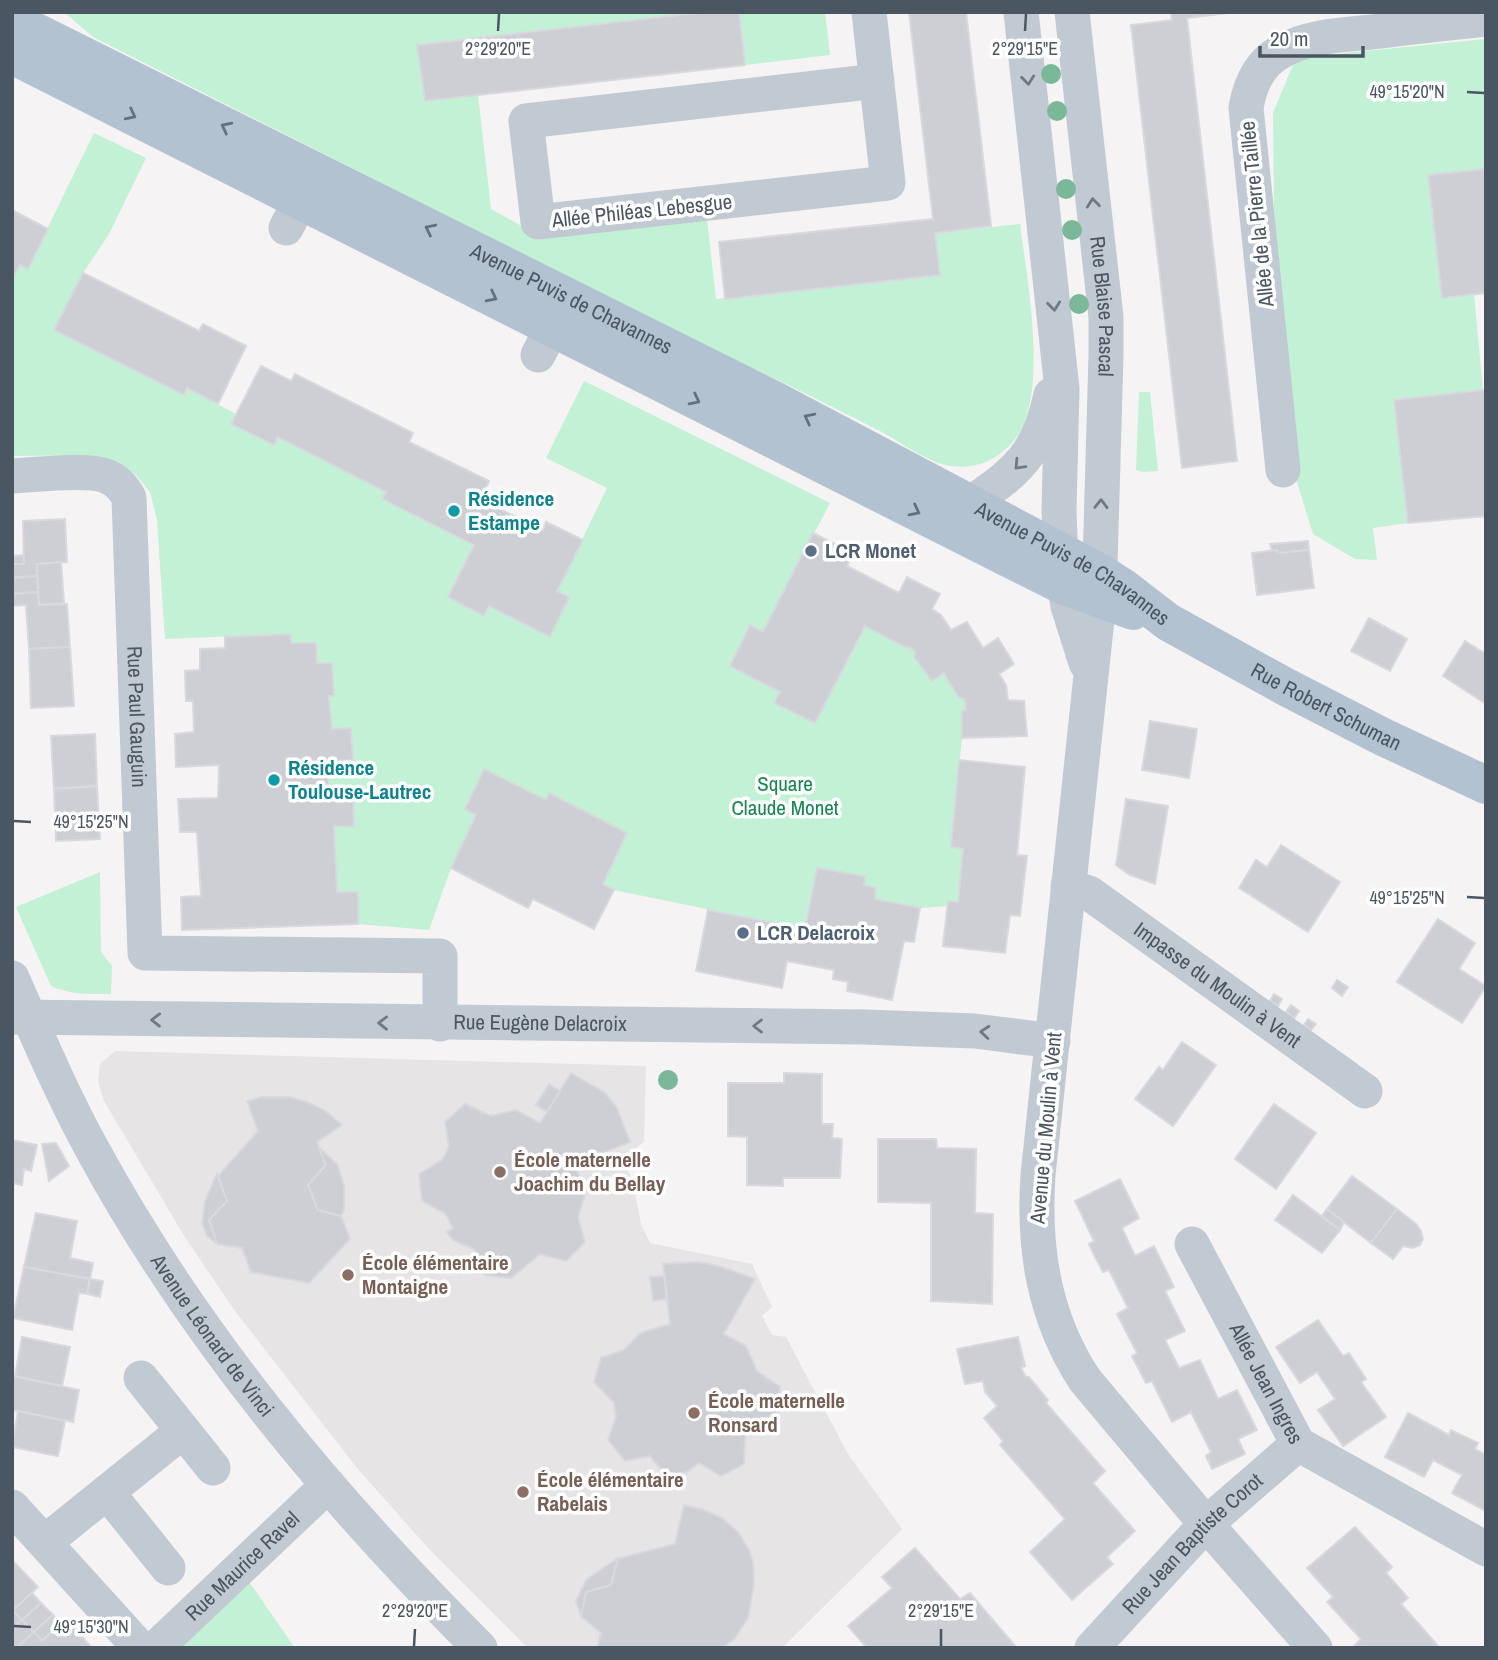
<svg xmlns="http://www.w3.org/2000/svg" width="1498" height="1660" font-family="'Archivo Narrow',sans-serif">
	<rect width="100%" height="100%" fill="#f5f3f3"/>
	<path fill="#e6e4e5" d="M115,1051L646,1066L644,1142L624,1156L634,1188L641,1224L650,1243L752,1264L772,1307L762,1316L772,1335L786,1337L848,1454L902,1529L782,1648H528L430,1550L357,1468L235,1311L186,1239L104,1101L98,1081L100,1064Z"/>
	<g fill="#c3f1d5">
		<path d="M64,12H706L418,44L425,101L478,95L491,209L543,238L707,219L716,299L939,275L935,233L1020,224C1027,279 1048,387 1018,435C1012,444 1004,451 995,457C979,468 956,469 938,463C919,456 900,442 882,432C841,411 799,390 757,370H750L93,37Z"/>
		<path d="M739,12H825L830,55L745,65Z"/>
		<path d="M1486,39V169L1428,175L1442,298L1474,295L1483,390L1395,400L1408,523L1373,528L1377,560L1355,559L1313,534L1297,482L1275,283L1273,113L1293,65L1305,57Z"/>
		<path d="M94,133L146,158L109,234L83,273L187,388L236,414L274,445L278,437L386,492L383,500L474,545L449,598L479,613L489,606L550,637L569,597L557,591L607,488L546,458L584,381L830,503L763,632L750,626L730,666L780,692L775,703L815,723L865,626L905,647H910L916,653L914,657L931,680L944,673L958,697L964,699L966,710L962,711V738L951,846L963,849L958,902L948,901L947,906L920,908L875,899L876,888L864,885V876L817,868L805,929L614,890L603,884L627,833L549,794L546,800L484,769L465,808L476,815L451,868L429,930L358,924V892H337L334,826H354L353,793H329L328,761L353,760L351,728L332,729L329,696H334L332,663H317L316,643H291L289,634L165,639L157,520L150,492L136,475L119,462L89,455L12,456V280L20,265L28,268Z"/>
		<path d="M1139,392H1150L1158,471L1142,472L1136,470Z"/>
		<path d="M100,872L101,952L112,966L111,994C90,994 70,995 51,986L16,907Z"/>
		<path d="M241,1582L250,1583L295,1648H174Z"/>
	</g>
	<g fill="#cdcfd5" stroke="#d7d9de" stroke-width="2">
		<path d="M706,12H739L745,65L425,101L417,45Z"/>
		<path d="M909,12H966L991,226L935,233L940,275L725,299L719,242L933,219Z"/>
		<path d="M1171,12H1236L1187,18L1237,461L1182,468L1131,25L1172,20Z"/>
		<path d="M1486,169V293L1442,298L1428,175Z"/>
		<path d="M12,210L48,229L28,269L20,265L12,279Z"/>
		<path d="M83,273L199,331L203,324L246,346L218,404L187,388L184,395L54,330Z"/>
		<path d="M261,366L291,381L295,374L413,433L409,442L489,481L481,500L543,530L546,522L583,540L557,591L569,597L550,637L489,606L484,616L448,597L474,545L382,499L386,492L278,437L274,445L231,424Z"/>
		<path d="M1483,390H1486V516L1408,523L1394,400Z"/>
		<path d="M65,519L67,562L37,564V576L12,578V564H24L23,521Z"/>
		<path d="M813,533L853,553L847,566L899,593L907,577L940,594L932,609L941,615L951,630L967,622L983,648L998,638L1014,664L999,674L1006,685L1008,700L1024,701L1027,736L962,738V710H966L964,699L958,697L944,673L932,681L914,657L916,653L910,647H905L865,626L815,723L774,703L780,692L730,666L750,625L763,632Z"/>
		<path d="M1308,541L1309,550L1278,553L1277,550L1272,551L1270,544Z"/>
		<path d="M1277,550L1278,553L1309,550L1314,588L1257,595L1252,553Z"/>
		<path d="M24,555V564H12V556Z"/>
		<path d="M61,562L64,603L39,605L37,564Z"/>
		<path d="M37,576L38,592L12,594V578Z"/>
		<path d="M38,592L39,605L67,604L70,647L29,649L26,605L12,606V594Z"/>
		<path d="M1369,618L1407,639L1390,671L1351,651Z"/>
		<path d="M290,634L291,643H316L317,663H332L334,696H329L332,729L351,728L353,760L328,761L329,793H353L354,827L334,826L337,892H358V924L182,930L181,897L201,896L197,832H180L178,799L218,798L219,765L176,767L175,734L194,732L193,701H186L185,671L200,670V649L225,648V637Z"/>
		<path d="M1465,641L1486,654V704L1443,676Z"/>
		<path d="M70,647L74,706L31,708L29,649Z"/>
		<path d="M1150,721L1197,729L1189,778L1142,770Z"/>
		<path d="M95,734L97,786L54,789L51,736Z"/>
		<path d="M959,760L1025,767L1017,855L1027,856L1020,916L1010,915L1005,953L943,946L948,901L958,902L963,849L951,847Z"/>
		<path d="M484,769L546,800L549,793L627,833L603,884L614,890L594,929L533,899L528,908L451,868L476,815L465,809Z"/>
		<path d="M97,786L100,839L56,841L54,789Z"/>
		<path d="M1126,799L1168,806L1155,884L1130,875L1116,865Z"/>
		<path d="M1281,845L1340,882L1308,932L1239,888L1256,860L1267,867Z"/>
		<path d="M817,868L865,876L864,885L876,888L875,899L920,908L914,942L904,941L892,1000L847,991L848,982L833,979L834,970L787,961L782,988L696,971L708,910L805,929Z"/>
		<path d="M1438,919L1475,943L1459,969L1486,986L1462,1023L1397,982Z"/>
		<path d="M1337,980L1348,987L1342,996L1332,988Z"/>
		<path d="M1274,994L1282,999L1278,1006L1270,1001Z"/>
		<path d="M1291,1005L1299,1011L1294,1018L1286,1012Z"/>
		<path d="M1308,1019L1316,1024L1311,1030L1304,1025Z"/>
		<path d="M1182,1042L1216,1065L1173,1126L1135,1099L1159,1067L1163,1070Z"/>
		<path d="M571,1073L605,1093L617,1108L630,1142L574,1164L586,1191L578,1217L585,1242L566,1261L540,1254L511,1278L485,1275L474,1249L453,1240L447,1232L453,1228L445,1213L422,1201L419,1174L443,1159L449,1146L445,1122L465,1104L491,1116L516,1110L540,1123Z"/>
		<path d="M784,1073L822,1074V1124H833L832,1138L842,1139L840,1178H783V1186L747,1185V1137L728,1136V1083H784Z"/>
		<path d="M549,1084L560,1091L547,1112L536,1105Z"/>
		<path d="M261,1097H289L307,1102L324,1110L342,1125L317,1142L326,1165L308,1185L318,1210L341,1216L350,1239L309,1283L251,1272L242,1248L217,1244L209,1220L227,1201L218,1176L258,1131L247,1101Z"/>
		<path d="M1274,1104L1316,1133L1276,1189L1235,1159Z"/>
		<path d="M878,1139H936L937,1148L976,1149L975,1213L993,1214L992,1304L931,1301V1203L878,1202Z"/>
		<path d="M12,1140L37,1145L31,1171L24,1169L22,1185L12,1183Z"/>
		<path d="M56,1143L69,1166L49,1181L42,1144Z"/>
		<path d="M319,1148L337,1164L344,1185V1210L341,1216L318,1210L308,1185L326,1165Z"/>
		<path d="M217,1174L227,1201L209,1220L217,1244L207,1236L202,1223L205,1201Z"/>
		<path d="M1352,1176L1397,1209L1371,1243L1327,1209Z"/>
		<path d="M1120,1179L1139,1218L1122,1228L1135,1256L1154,1246L1174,1287L1165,1291L1185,1331L1165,1340L1179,1368L1200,1360L1218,1399L1237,1390L1257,1430L1238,1439L1245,1454L1212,1469L1206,1456L1211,1452L1191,1412L1172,1422L1152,1381L1146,1383L1132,1356L1137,1353L1117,1314L1128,1308L1109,1270L1103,1272L1095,1257L1089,1244L1094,1241L1075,1201Z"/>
		<path d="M1293,1195L1340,1230L1322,1253L1275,1220Z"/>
		<path d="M1327,1209L1344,1222L1340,1230L1322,1216Z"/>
		<path d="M1397,1209L1416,1224L1421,1231L1423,1239L1420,1245L1413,1248L1403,1246L1393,1259L1371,1243Z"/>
		<path d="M36,1213L77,1221L70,1258L93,1263L90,1279L24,1267Z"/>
		<path d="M699,1262L722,1267L755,1279L724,1334L746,1346L757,1371L780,1387L777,1413L750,1426L745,1438L744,1464L721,1476L699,1463L687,1472L674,1474L661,1469L650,1456L625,1461L608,1440L616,1417L614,1403L594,1382L601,1358L624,1350L640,1333L670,1324L663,1264Z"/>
		<path d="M24,1267L90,1279L87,1294L79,1293L72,1330L13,1318Z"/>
		<path d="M664,1276L667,1299L653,1301L650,1277Z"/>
		<path d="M90,1279L103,1281L100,1297L87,1294Z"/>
		<path d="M1318,1320L1343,1356L1349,1353L1366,1379L1361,1382L1386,1417L1343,1446L1318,1410L1335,1399L1317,1372L1300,1383L1276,1347Z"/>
		<path d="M22,1337L70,1347L62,1386L15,1376Z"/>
		<path d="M1018,1337L1025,1366L1021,1368L1026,1377H1029L1048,1400L1046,1403L1105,1471L1093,1483L1135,1531L1107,1557L1113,1564L1072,1600L1030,1552L1065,1519L1000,1445L1003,1441L984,1418L997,1406L985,1392L983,1381L965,1384L957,1349Z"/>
		<path d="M13,1376L79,1390L73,1422L12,1410Z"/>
		<path d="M18,1411L65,1421L58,1456L12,1447Z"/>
		<path d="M1408,1413L1449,1435L1451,1430L1478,1443L1475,1449L1486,1455V1511L1452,1493L1462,1475L1433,1460L1424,1477L1385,1457Z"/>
		<path d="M684,1505L701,1509L722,1518L738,1532L749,1550L753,1563L754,1584L748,1618L735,1638L723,1648H597L601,1633L581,1616L586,1592L611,1585L617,1559L675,1544Z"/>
		<path d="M1355,1527L1392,1567L1386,1573L1408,1598L1401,1604L1440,1648H1355L1354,1646L1361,1639L1327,1602L1333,1597L1307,1568Z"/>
		<path d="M915,1548L960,1599L970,1593L1017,1648H867L848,1626L892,1588L882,1577Z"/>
		<path d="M618,1558L611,1585L586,1592L581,1616L576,1601L586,1580Z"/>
		<path d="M12,1560L38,1587L13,1610L22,1620L12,1628Z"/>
		<path d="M32,1593L41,1603L22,1620L13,1610Z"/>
		<path d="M41,1603L53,1615L34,1632L22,1620Z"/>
		<path d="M53,1615L61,1623L42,1641L34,1632Z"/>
		<path d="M66,1619L92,1648H16L34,1632L42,1641Z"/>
		<path d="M22,1620L34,1632L16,1648H12V1628Z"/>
	</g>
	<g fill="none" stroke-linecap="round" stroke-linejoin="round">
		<g stroke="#c1cad2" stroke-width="35">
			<path d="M869,12L888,183L538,222L526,121L877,81"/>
			<path d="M1021,12L1062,389L1059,510L1061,566L1068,606L1086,663"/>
			<path id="s1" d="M1072,12L1106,317V355L1099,600L1038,1175C1033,1249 1044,1318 1085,1380L1206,1524L1315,1648"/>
			<path d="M286,228L300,201L313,193L324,194"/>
			<path d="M538,355L552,328L566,317L577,319"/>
			<path d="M1283,470L1246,108C1250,84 1259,63 1282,51C1309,36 1342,35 1372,32C1410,27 1448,23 1486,19"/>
			<path id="s2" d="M12,476C36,475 85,468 106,476C117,480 124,488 129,498L145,953L440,956V1024"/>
			<path d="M971,503C1019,470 1038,454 1051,395"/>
			<path id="s3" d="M1068,886L1089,893L1365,1091"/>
			<path id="s4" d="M12,978C37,1035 61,1092 91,1147C192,1334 330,1498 480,1648"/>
			<path id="s5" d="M12,1017L865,1027L975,1031L1053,1041"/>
			<path id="s6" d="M1192,1244L1298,1444L1486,1549"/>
			<path d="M141,1378L213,1468"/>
			<path d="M107,1492L168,1568"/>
			<path d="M12,1507L140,1648"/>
			<path d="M45,1542L183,1431"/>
			<path id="s7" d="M156,1648L328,1485"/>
			<path id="s8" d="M1092,1648L1206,1524L1298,1444"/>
		</g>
		<g stroke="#b3c2d1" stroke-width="38">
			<path id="s9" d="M12,20L776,401L1099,572L1124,588L1168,622L1284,686L1383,737L1486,785"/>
			<path d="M12,55L1010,559L1064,586L1133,611"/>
		</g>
	</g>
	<g fill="#7bb799">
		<circle cx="1051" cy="74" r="10"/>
		<circle cx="1057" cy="111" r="10"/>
		<circle cx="1066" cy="189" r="10"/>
		<circle cx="1072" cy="230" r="10"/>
		<circle cx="1079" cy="304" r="10"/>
		<circle cx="668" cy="1080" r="10"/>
	</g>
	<defs><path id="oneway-chevron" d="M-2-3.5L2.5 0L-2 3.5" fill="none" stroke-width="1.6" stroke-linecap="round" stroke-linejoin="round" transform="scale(1.75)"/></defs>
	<g stroke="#6e7983">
		<use href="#oneway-chevron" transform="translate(1028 80) rotate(84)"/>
		<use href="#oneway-chevron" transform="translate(1093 203) rotate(-96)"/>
		<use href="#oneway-chevron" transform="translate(1054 306) rotate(84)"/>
		<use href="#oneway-chevron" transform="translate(1019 465) rotate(133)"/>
		<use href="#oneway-chevron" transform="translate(1101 504) rotate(-89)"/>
		<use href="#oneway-chevron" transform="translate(156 1020) rotate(-179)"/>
		<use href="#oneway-chevron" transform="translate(383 1023) rotate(-179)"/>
		<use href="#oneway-chevron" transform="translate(758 1026) rotate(-180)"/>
		<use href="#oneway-chevron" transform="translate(985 1032) rotate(-175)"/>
	</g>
	<g stroke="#64717d">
		<use href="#oneway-chevron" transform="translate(131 115) rotate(27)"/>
		<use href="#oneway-chevron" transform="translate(226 127) rotate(-153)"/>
		<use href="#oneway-chevron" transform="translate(430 229) rotate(-154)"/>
		<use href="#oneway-chevron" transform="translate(492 297) rotate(27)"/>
		<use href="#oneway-chevron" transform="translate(695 400) rotate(27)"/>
		<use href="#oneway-chevron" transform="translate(809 418) rotate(-153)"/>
		<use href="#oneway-chevron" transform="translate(915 511) rotate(27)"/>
	</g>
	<path fill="none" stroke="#4a5661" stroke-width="2.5" d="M498,31L499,14M1025,31L1026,14M1467,92L1484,93M14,821L31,822M1467,897L1484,898M14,1626L31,1627M414,1646L415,1629M941,1646V1629"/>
	<g fill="#0f9aa8" stroke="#fff" stroke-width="2.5">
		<circle cx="454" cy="511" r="7"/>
		<circle cx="274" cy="780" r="7"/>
	</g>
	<g fill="#5c6f8a" stroke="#fff" stroke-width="2.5">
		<circle cx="811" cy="551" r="7"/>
		<circle cx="743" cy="933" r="7"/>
	</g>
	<g fill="#8d6e63" stroke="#fff" stroke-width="2.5">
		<circle cx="500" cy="1172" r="7"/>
		<circle cx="348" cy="1275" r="7"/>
		<circle cx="694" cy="1413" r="7"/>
		<circle cx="523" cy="1492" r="7"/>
	</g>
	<g text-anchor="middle" stroke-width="7" stroke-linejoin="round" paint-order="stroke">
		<g font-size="21" fill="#4a5661" stroke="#fff">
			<text transform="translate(642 211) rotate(-6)" y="7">Allée Philéas Lebesgue</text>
			<text transform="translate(1257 214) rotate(-96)" y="7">Allée de la Pierre Taillée</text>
			<text dy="7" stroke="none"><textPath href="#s9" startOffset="625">Avenue Puvis de Chavannes</textPath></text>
			<text dy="7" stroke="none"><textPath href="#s1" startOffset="296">Rue Blaise Pascal</textPath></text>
			<text dy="7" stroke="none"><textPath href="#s9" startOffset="1192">Avenue Puvis de Chavannes</textPath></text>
			<text dy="7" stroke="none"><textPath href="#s9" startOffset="1484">Rue Robert Schuman</textPath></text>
			<text dy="7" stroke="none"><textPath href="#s2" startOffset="346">Rue Paul Gauguin</textPath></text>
			<text dy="7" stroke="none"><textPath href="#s3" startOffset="180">Impasse du Moulin à Vent</textPath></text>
			<text dy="7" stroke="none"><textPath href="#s5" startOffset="528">Rue Eugène Delacroix</textPath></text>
			<text transform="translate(1046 1128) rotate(-85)" y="7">Avenue du Moulin à Vent</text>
			<text dy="7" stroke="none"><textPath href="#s4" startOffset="411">Avenue Léonard de Vinci</textPath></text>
			<text dy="7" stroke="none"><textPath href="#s6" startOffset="158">Allée Jean Ingres</textPath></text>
			<text dy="7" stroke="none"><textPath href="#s8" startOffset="145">Rue Jean Baptiste Corot</textPath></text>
			<text dy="7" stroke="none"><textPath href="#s7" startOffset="119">Rue Maurice Ravel</textPath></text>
		</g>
		<g font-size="21" font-weight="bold" fill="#0d838f" stroke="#fff" text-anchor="start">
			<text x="468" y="506">Résidence<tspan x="468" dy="24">Estampe</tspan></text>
			<text x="288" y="775">Résidence<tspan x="288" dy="24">Toulouse-Lautrec</tspan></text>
		</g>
		<g font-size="21" font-weight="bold" fill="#4e5e75" stroke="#fff" text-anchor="start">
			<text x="825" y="558">LCR Monet</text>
			<text x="757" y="940">LCR Delacroix</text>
		</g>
		<g font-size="21" fill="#17864f" stroke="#fff">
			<text x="785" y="791">Square<tspan x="785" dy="24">Claude Monet</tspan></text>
		</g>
		<g font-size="21" font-weight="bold" fill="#785e54" stroke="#fff" text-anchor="start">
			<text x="514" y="1167">École maternelle<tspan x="514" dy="24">Joachim du Bellay</tspan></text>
			<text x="362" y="1270">École élémentaire<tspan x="362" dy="24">Montaigne</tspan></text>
			<text x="708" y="1408">École maternelle<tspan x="708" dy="24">Ronsard</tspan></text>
			<text x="537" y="1487">École élémentaire<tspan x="537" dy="24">Rabelais</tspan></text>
		</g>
	</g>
	<g font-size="18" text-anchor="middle" fill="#4a5661" stroke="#fff" stroke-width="7" stroke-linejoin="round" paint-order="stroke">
		<text x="498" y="55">2°29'20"E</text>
		<text x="1025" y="55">2°29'15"E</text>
		<text x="1407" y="98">49°15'20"N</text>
		<text x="91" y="828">49°15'25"N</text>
		<text x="1407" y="904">49°15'25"N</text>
		<text x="415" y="1617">2°29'20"E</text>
		<text x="941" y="1617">2°29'15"E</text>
		<text x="91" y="1633">49°15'30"N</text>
	</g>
	<rect width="1498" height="1660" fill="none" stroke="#4a5661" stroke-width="28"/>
	<path d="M1260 46v10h103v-10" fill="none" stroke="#4a5661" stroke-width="3.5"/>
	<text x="1270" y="46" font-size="21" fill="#4a5661" stroke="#ffffff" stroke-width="5" paint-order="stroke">20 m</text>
</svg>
